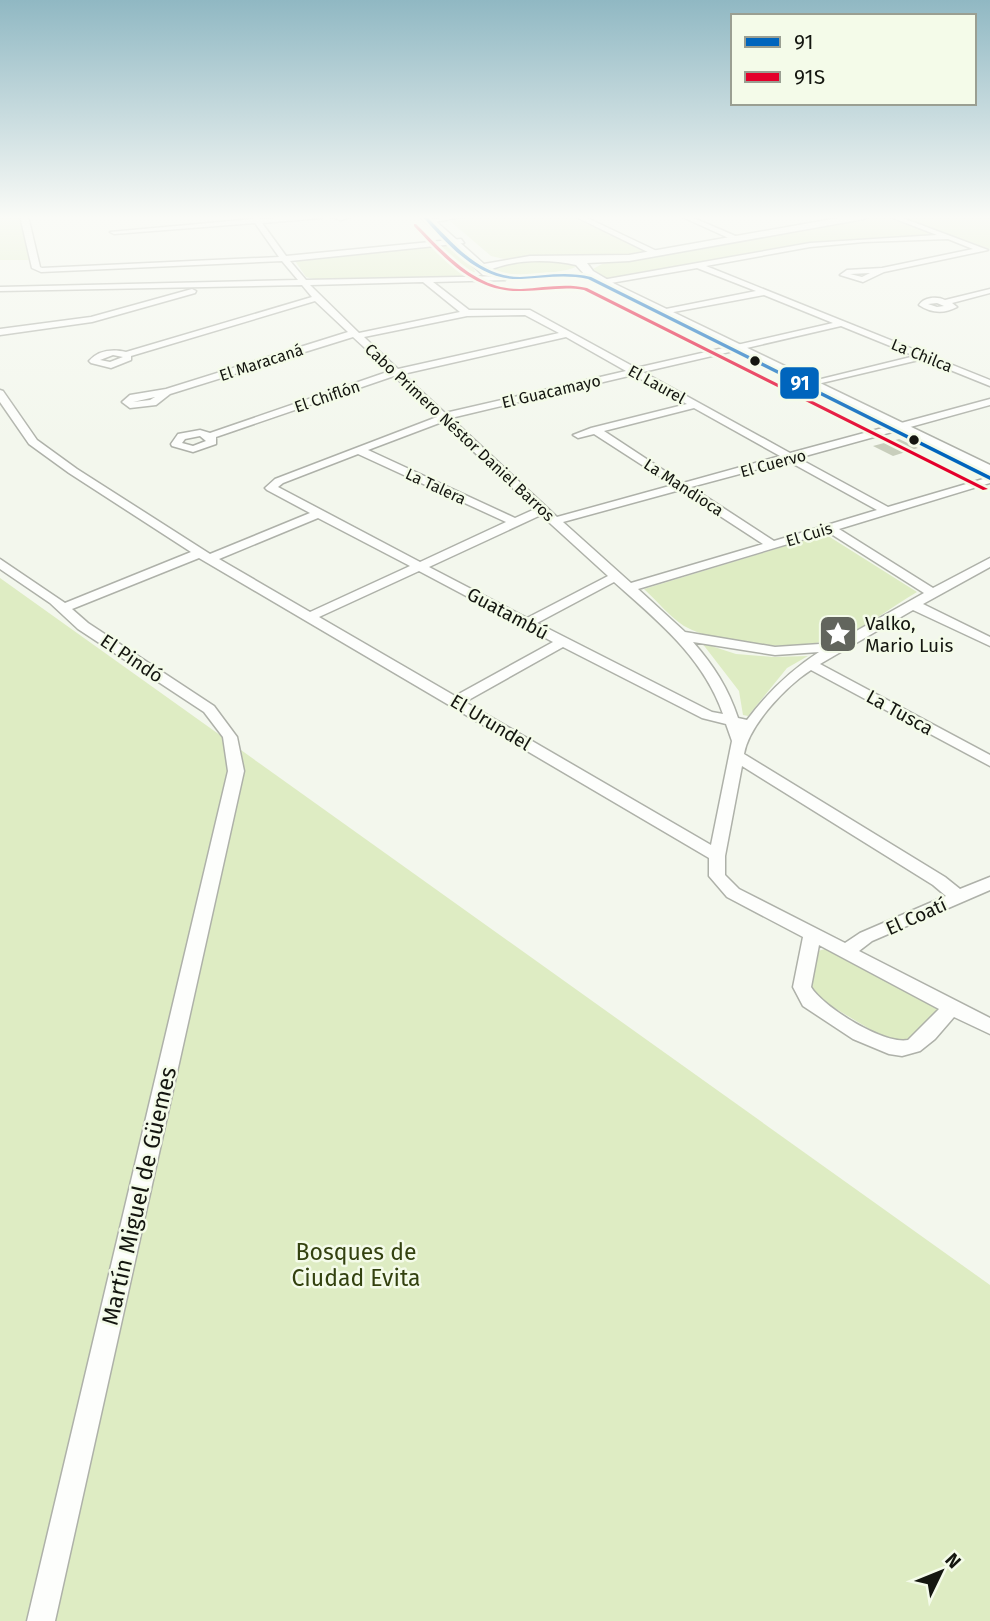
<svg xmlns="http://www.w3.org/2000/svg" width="990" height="1621" font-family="'Fira Sans',sans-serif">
	<rect width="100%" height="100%" fill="#f3f7ed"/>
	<g fill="#deecc3">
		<path d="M0,216H19L29,260H0Z"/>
		<path d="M476,216H569L646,251L605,258L564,256L504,259L491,256L450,221Z"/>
		<path d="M881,216L939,236L815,242L608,279L593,269L602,264Z"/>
		<path d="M898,216H990V249Z"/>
		<path d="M446,245L473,267L475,272L456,277L317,280L306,277L295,261Z"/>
		<path d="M559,260H569L578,266C559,275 508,278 489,270L503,264Z"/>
		<path d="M825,534L917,592C893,606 869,625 843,636C801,652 724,648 684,626C670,617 657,601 644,589Z"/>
		<path d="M0,578L990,1285V1621H0Z"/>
		<path d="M702,643L736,654L773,657L808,656L787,668L748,716L743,715L739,691Z"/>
		<path d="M825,949L938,1006L937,1010L908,1041L888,1040L816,997L808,986L818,951Z"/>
	</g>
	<path fill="#c8cebc" d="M899,439L918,448L893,456L873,446Z"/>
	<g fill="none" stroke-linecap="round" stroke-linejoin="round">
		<g stroke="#aeb1a9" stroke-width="3">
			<g id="street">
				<path d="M20,216H28L40,267L42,268L279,257L255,223L114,234L110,232L253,219L251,216H257L259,219L324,216L321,218L262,223L286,256L461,239L464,243L290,261L306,280L508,276L505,280L433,282L469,310H530L636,368L833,323L764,295L663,314V310L666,309L756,291L697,268L605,284L602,280L810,243L937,235L888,216H897L988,250L884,272L863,282L840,275L847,270L882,268L973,249L948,239L864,242L810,247L706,266L990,380V386L923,359L809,386V382L915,356L841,326L643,372L790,453L990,399V405L798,458L888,507L990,477V483L839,529L933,588L990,558V567L923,604L990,637V646L913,610L820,664L990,755V766L811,670C786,686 749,725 744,754L945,877L960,889L990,877V890L872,941L859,951L990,1018V1034L954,1017L935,1039L920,1051L902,1056L889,1054L853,1039L803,1006L793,987L803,937L727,897L709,876V858L199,558L72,609L88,623L214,706L237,737L244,771L55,1621H27L228,771L223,737L204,712L78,629L50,603L0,569V559L65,603L191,552L69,473L29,444L0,402V390L3,391L37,440L77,469L210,554L310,513L267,490L265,488L275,479L437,417L394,376L216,437V444L193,452L172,446L171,444L178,434L200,430L210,433L390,371L353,337L170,394L156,405L130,408L122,402L130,395L166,389L348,332L315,301L131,356V360L111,368L91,363L89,361C99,350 112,349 126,352L312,297L302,285L0,291V287L298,280L282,261L41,272L32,268ZM870,273L862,277L850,274ZM423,282L460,312L359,333L310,285ZM525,315L559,333L398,369L364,337L467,316ZM566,337L626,371L445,413L403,374ZM113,355L123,357L110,362L100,360ZM633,375L687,404L591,428L573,435L578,438L594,434L673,485L557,517L451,418ZM155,397L150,400L133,402ZM694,408L780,456L683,483L604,431ZM442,422L535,509L515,518L368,450ZM200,436L206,441L193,446L182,443L185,439ZM358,454L506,522L420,562L278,487L283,483ZM788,461L877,510L774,541L691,487ZM680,490L763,544L631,583L563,522ZM541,515L608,576L527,618L429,567ZM318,518L410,566L310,612L219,559ZM828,532L924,593L835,643L775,647L685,632L638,589ZM419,571L553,642L455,696L319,617ZM614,582C658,621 703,657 723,714L712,712L537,623ZM693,642L775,655L819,652C790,671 768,692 747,720L738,718C728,688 714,666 693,642ZM563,647L702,718L726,724L732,741L711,845L465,702ZM742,766L933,885L946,896L860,933L845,943L739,889L725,875V856ZM819,945L939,1009L908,1040C884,1045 823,1007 811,987Z"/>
				<path d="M328,216H353L341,220Z"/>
				<path d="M451,216H467L429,223L425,221Z"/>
				<path d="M574,216H583L661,253L654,255Z"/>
				<path d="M680,216H689L740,238L733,240Z"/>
				<path d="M192,289L196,291L195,293L92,322L0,335V329L91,317Z"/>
				<path d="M990,289V293L952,303L957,307C944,314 931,313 919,305C924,297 937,296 945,300ZM937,303L944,306L937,307L928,304Z"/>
			</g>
		</g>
		<g stroke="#aeb1a9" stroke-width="3">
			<path id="secondary" d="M419,216H430L484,264L530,256L629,255L849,216H869L864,219L629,261L587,263L593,271L615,284L990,465V476L607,288L585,275L576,265C550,259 515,259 490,270L500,274V278L483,275Z"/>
		</g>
		<use href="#street" fill="#fdfefc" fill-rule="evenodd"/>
		<use href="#secondary" fill="#fdfefc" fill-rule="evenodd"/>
		<g stroke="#f4fbe9" stroke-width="5">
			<path id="bus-1" d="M422,216H426C452,242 479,277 520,277C544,276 566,271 591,277L990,476V480L588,279C565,274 544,278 521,279C479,281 448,245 422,216Z"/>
		</g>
		<g stroke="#f4fbe9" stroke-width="5">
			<path id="bus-2" d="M414,224H416C446,254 476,290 521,289C543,288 564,283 587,288L988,489L983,490L584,290C561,286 540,292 518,291C472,291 443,256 414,226Z"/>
		</g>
		<use href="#bus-1" fill="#0065bd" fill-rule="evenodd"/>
		<use href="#bus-2" fill="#e4002b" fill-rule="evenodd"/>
	</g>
	<linearGradient id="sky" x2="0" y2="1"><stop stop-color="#90b8c3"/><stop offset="0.49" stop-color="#fafbf7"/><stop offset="1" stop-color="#fafbf7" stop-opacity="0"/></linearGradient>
	<rect width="990" height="443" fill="url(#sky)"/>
	<defs>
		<g id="sight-square" transform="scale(2.0125)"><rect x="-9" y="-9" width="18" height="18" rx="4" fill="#62655d" stroke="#f4fbe9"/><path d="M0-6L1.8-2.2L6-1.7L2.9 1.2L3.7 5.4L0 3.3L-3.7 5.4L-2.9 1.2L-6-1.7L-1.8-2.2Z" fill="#fff"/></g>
	</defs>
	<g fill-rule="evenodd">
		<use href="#sight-square" x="838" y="634"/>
	</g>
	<g fill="#141610" stroke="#f4fbe9" stroke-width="2.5">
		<circle cx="755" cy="361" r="6"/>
		<circle cx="914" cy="440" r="6"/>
	</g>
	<g text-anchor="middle" stroke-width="5" stroke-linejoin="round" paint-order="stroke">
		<g font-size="16" fill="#141610" stroke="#f4fbe9">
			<text transform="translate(922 355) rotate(22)" y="6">La Chilca</text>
			<text transform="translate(261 362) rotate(-18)" y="6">El Maracaná</text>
			<text transform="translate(657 384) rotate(29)" y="6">El Laurel</text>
			<text transform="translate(551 391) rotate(-13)" y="6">El Guacamayo</text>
			<text transform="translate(327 396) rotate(-19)" y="6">El Chiflón</text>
			<text transform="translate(460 432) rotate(43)" y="6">Cabo Primero Néstor Daniel Barros</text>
			<text transform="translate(773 463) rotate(-15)" y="6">El Cuervo</text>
			<text transform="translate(436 486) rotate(25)" y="6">La Talera</text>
			<text transform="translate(684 487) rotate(33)" y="6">La Mandioca</text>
			<text transform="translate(809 534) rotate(-17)" y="6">El Cuis</text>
		</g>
		<g font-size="19" fill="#141610" stroke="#f4fbe9">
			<text transform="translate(508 613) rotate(28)" y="7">Guatambú</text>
			<text transform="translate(132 658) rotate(34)" y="7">El Pindó</text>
			<text transform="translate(900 712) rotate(29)" y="7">La Tusca</text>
			<text transform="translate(491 722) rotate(31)" y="7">El Urundel</text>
			<text transform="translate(916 916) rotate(-24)" y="7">El Coatí</text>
		</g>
		<g font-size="19" fill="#141610" stroke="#f4fbe9" text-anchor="start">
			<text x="865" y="630">Valko,<tspan x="865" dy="22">Mario Luis</tspan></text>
		</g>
		<g font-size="23" fill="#141610" stroke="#f4fbe9">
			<text transform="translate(139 1196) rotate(-77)" y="8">Martín Miguel de Güemes</text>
		</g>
		<g font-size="23" fill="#33410f" stroke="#f4fbe9">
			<text x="356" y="1260">Bosques de<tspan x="356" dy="26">Ciudad Evita</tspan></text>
		</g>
	</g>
	<rect stroke="#f4fbe9" stroke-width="2.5" x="779" y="366" width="41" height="34" rx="7" fill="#0065bd"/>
	<g font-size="19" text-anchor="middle" font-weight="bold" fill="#fff">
		<text x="800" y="390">91</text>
	</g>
	<rect x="731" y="14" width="245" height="91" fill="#f4fbe9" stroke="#9a9f92" stroke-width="2"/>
	<rect x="745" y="37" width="35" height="10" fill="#0065bd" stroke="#9a9f92" stroke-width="2"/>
	<text x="794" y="49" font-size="21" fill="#141610">91</text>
	<rect x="745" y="72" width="35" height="10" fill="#e4002b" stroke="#9a9f92" stroke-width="2"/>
	<text x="794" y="84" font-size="21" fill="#141610">91S</text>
	<g transform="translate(941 1572) rotate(47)" stroke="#f4fbe9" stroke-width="5" paint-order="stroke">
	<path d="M0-5L12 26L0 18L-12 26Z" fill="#141610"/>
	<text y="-10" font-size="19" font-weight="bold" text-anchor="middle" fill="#141610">N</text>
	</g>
</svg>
